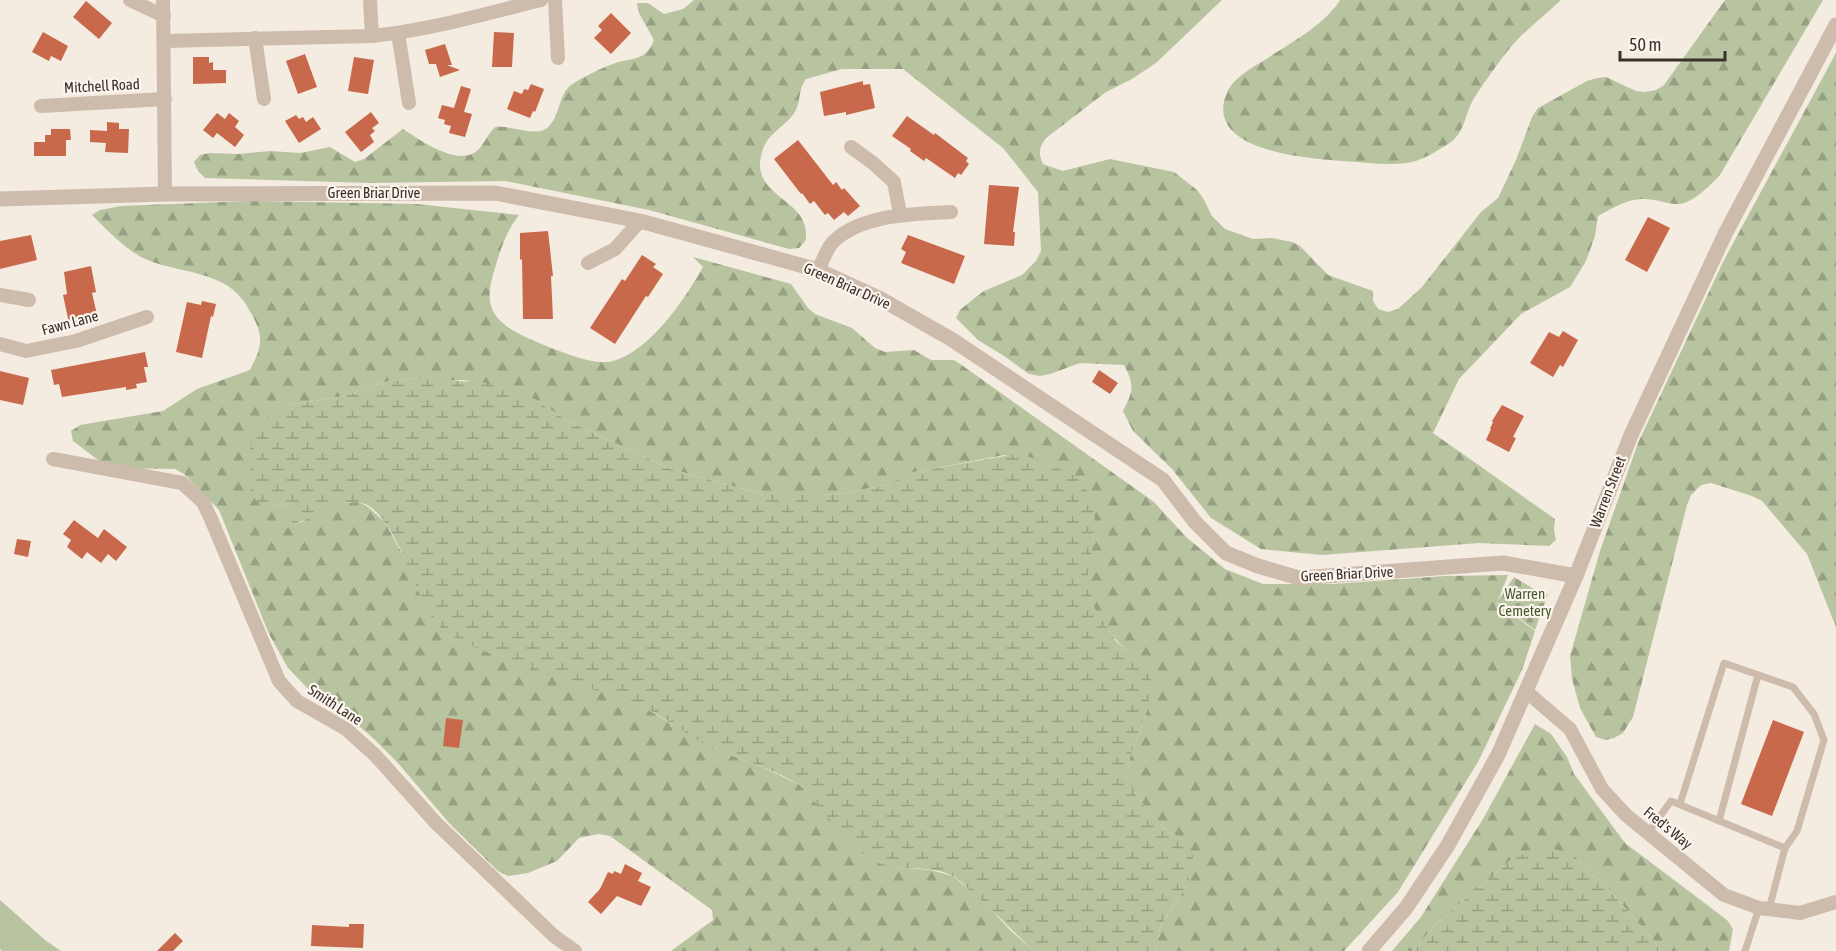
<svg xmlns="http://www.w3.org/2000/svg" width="1836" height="951" font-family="'Asap Condensed',sans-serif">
	<defs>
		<pattern id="forest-firs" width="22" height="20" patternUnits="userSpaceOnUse" patternTransform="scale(1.5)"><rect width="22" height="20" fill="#b8c4a0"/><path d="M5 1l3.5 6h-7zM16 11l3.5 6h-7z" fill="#97a083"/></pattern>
		<pattern id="wetland-marsh" width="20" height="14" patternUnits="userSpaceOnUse" patternTransform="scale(1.5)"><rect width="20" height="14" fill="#b8c4a0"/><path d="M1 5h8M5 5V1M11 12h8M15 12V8" fill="none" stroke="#97a083"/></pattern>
		<pattern id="cemetery-stones" width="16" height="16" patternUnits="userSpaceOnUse" patternTransform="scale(1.5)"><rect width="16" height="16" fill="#b8c4a0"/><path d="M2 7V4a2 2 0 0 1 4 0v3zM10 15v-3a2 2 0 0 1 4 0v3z" fill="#97a083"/></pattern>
	</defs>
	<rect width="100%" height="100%" fill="#f4ebe1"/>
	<path fill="#b8c4a0" d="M0,900L45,940L61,951H2L0,949Z"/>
	<g fill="url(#forest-firs)">
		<path d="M694,0H1222L1156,63L1132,79L1106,92L1046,138C1039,147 1038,153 1043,164L1063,171L1110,159L1174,172L1197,190L1203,198L1212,216L1225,229L1253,239L1272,238L1292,242L1300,246L1328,275L1373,291V301L1378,309L1388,312L1398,309L1422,287L1481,212L1498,198L1516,160L1532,117L1538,108L1587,81L1597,78L1606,77L1636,91L1645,92L1656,90L1664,85L1725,0H1823L1720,175C1709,186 1694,203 1678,204C1666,204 1654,198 1641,199C1625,200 1611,209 1598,216L1595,236L1586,261L1570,287L1521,314L1459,379L1433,433L1555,519L1554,530L1556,540L1549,546L1479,543L1322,555L1261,549L1211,518L1172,469L1133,431L1123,411C1133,392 1135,385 1124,365L1080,363L1050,374L1040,376L1029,374L1004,356L978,340L956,318L960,310L976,297L984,291L1022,275L1036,261L1041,251L1038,192L1003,148L903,69H842L806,79C798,90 801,99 796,110C788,125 769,132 763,149C748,190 793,197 803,221C806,227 806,233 806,240L799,248L789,249L649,210L505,181L370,183L205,178L198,171L194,162L200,155L209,153L239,154L270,151L300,153L330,147L355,162L364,159L403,129C420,140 458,168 478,150C484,144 488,134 495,127C510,125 527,134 541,131C560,126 557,95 571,85C583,77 599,69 613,64C631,57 646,62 654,40L639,13L637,3H648L664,14L683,9Z"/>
		<path d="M1340,0H1561C1547,13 1531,26 1517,40C1505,53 1494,69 1484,83C1480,89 1475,96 1472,102C1465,116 1464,132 1451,142C1437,151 1422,161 1406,163C1385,166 1363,162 1342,161C1309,158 1205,152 1226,95C1232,78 1252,68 1266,59C1289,44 1326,24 1340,0Z"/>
		<path d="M1836,53V627L1807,554L1762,501L1752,496L1711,483L1701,485L1691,495L1687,505L1633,717L1623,733L1614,738L1605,740L1596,737L1580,708L1572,679L1570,656L1600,551L1638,443L1724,260Z"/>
		<path d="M248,201L417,204L519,215C506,232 501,248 495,268C493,276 490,283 490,291C485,325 526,337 551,348C568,354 596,366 613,361C650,351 685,299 703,267L693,257L791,284L808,308L815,314L852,328L875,348L885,352L914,350L931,360H954L963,366L1154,502L1186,537L1225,569L1263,584H1333L1445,576L1508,575L1497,603L1535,631L1522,670L1478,762L1398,892L1344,951H1156L1160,927L1187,885L1183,840L1165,829L1150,813L1136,795L1127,778L1130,757L1147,710L1146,670C1123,648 1086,613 1087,578C1087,563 1092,547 1094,532L1005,455L914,472L885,485L846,493L821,495H764L668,468L568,421L534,399L464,380L442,381L415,378L385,382L344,396L291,405L265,506L296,505L292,524L302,522L318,511L338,503L359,502L368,507L385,522L406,561L595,689L645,708L715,749L762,767L800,785L851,842L896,867L930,870L953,876L988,906L1010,930L1034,951H671L713,920L712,910L610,836L599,834L579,838L557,861L528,873L508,876L498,871L450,824L397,762L374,739L351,719L317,698L288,668L269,634L219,510L184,474L175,469L116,468L102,463L73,441L71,431L80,425L163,411L197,389L250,370C261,348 265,338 252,315C249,310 246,303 242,299C219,269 172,273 141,257C122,246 107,230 92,215L100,210L121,206Z"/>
		<path d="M1535,724L1551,734L1567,757L1574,774L1625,843L1727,920L1733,929L1729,951H1660L1655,942L1605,885L1577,860L1512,859L1436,924L1413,951H1392L1421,917L1483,819Z"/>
	</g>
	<g fill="url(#wetland-marsh)">
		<path d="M415,378L487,383L534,399L568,421L668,468L764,495H821L846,493L885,485L913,472L1016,454L1037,459L1079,478L1085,485L1095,511L1094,532L1087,580L1095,609L1116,641L1146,670L1151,680L1147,710L1130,757L1127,778L1136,795L1150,813L1165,829L1183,840L1193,856V866L1187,885L1160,927L1156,951H1034C1012,931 993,909 970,891C965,886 959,879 953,876C929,864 900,872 876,862C856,854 829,818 814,801C809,796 804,788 798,784C773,769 744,761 717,750C691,739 668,718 642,707C582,683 518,669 460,640C448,635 440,629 432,618C414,593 393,503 356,502C326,502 317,519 292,524L295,505L265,506L256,501L251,491L250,449L256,428L271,414L291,405L344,396L385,382Z"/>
		<path d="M1555,849L1577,860L1605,885L1655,942L1660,951H1413L1436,924L1512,859L1532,850Z"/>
	</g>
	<path fill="url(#cemetery-stones)" d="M1514,577L1542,594H1548L1535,630L1497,602Z"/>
	<g fill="#c8694b">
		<path d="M86,1L112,23L99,39L73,17Z"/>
		<path d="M611,13L631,33L611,54L594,38L602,30L598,26Z"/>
		<path d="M43,32L68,46L61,61L51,56L49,61L32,52Z"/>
		<path d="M494,32L514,33L512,67H492Z"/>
		<path d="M445,44L452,65H447L460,70L440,77L436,64H429L425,50Z"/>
		<path d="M305,54L317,87L298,94L286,61Z"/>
		<path d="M193,57H209V63L213,62V70H226V83L193,84Z"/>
		<path d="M354,57L374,60L368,94L348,91Z"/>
		<path d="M863,81V85L870,84L875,108L846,115V112L824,116L820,92Z"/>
		<path d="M531,84L544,89L535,112L533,111L530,118L507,109L514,91L522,94L524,89L528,90Z"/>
		<path d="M461,86L471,89L464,112L472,114L465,137L449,133L451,126L444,124L445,120L438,118L442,105L454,108Z"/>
		<path d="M371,112L379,123L372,128L375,131L370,135L374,142L361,152L345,132Z"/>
		<path d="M217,113L225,119L229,113L239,121L235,127L244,135L235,147L217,133L213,138L203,130Z"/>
		<path d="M296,115L299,119L303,117L306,122L313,117L321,129L299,143L285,121Z"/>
		<path d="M907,116L934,135L935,133L968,158L966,161L969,164L961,175L958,173L955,178L926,158L924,161L910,151L911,149L892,136Z"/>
		<path d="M107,122L119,123V129H129L128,153L105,152L106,143L90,142V130L107,131Z"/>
		<path d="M51,129H70L71,140H66V156H34V142H45V135H51Z"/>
		<path d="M798,140L833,185L836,182L842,190L844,188L860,206L848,216L844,212L834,220L828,213L825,215L814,201L810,204L802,193L801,194L774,159Z"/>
		<path d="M989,185L1019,187L1013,232H1015L1014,246L984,244Z"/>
		<path d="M1648,217L1670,228L1647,272L1625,260Z"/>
		<path d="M548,231L553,276H551L553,319H523L522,259L520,260V233Z"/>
		<path d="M31,235L37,260L0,269V241Z"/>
		<path d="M908,235L965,256L954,284L901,263L906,252L901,249Z"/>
		<path d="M642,255L656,264L653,267L663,274L648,297L646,296L615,344L590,328L622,279L625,281Z"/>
		<path d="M91,266L96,292L92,293L98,319L69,323L63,295L67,294L64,272Z"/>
		<path d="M202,301L216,304L213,317L211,316L202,358L176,352L187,302L201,305Z"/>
		<path d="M1563,331L1578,340L1563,367L1560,365L1553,377L1530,363L1549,332L1559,337Z"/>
		<path d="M145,352L148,367H144L147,382L136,384L137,388L126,390V387L62,397L59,384L54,385L51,370Z"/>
		<path d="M1099,370L1118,383L1110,394L1092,382Z"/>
		<path d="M0,371L29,378L23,405L0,400Z"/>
		<path d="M1502,405L1524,416L1513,437L1516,438L1509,452L1486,440L1491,429H1490L1493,422L1492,421Z"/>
		<path d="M74,520L98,538L104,529L127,547L116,561L108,554L101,563L87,552L82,559L67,547L71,540L63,534Z"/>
		<path d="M17,539L31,541L28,557L14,554Z"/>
		<path d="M446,718L463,720L459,748L443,746Z"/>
		<path d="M1773,720L1804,732L1772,816L1741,804Z"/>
		<path d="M625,864L642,873L638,881L651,887L641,906L617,896L601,914L588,902L600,889L608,872L613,874L614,871L621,874Z"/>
		<path d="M349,924H364L363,948L311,946L312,925L349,927Z"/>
		<path d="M175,933L183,941L173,951H157Z"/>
	</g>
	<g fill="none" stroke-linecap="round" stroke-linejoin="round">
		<g stroke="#cdbbac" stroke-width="7">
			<path d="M1680,804L1724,663L1793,687L1814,714L1824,740L1797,831L1785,848"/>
			<path d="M1719,821L1758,675"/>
			<path d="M1648,833L1671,801L1785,848L1769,909"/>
			<path d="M1745,951L1759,908"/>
		</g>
		<g stroke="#cdbbac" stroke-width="14">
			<path d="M130,0L164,16"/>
			<path d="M163,0L165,194"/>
			<path d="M370,0L372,36"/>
			<path d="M555,0L558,58"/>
			<path d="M398,33L409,103"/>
			<path d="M255,38L264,99"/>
			<path d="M165,41L372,36C430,30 485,14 541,0"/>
			<path d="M41,106L165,99"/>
			<path d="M851,147L873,163L894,182L900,214"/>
			<path d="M588,263L615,249L640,221"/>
			<path d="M818,270C823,261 827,247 834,241C863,214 914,214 951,212"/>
			<path d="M0,295L29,300"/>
			<path d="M0,344L26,351L76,341L147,317"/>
			<path d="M53,459L182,483L203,502L211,519L279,681L297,701L346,729L375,755L436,823L554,936L575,951"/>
			<path d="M1527,692L1570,729L1602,789L1626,815L1724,895L1759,908L1800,913L1836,902"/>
		</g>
		<g stroke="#cdbbac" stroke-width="15">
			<path d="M0,199L165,194L495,193L640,221L818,270L879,298L951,339L1163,480L1195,522L1226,553L1258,566L1299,578L1503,563L1576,576"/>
			<path d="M1369,951L1406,908L1448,845L1498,755L1576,576L1631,435L1726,232L1836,25"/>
		</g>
	</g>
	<g text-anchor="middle" stroke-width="4.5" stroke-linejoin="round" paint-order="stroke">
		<g font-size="15" fill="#3b302b" stroke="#fbf5ee">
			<text transform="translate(102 86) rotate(-3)" y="5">Mitchell Road</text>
			<text x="374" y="198">Green Briar Drive</text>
			<text transform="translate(847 286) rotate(24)" y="5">Green Briar Drive</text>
			<text transform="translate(70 323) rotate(-15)" y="5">Fawn Lane</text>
			<text transform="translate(1608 492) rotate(-69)" y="5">Warren Street</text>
			<text transform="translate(1347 574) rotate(-3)" y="5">Green Briar Drive</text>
			<text transform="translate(335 705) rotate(33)" y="5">Smith Lane</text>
			<text transform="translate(1668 828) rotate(39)" y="5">Fred's Way</text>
		</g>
		<g font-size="15" fill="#4a5a2e" stroke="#fbf5ee">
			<text x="1525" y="599">Warren<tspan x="1525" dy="17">Cemetery</tspan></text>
		</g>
	</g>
	<path d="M1620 51v9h105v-9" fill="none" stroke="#3b302b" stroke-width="3"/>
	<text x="1629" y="51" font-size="18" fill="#3b302b" stroke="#fbf5ee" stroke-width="4.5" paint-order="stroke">50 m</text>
</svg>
